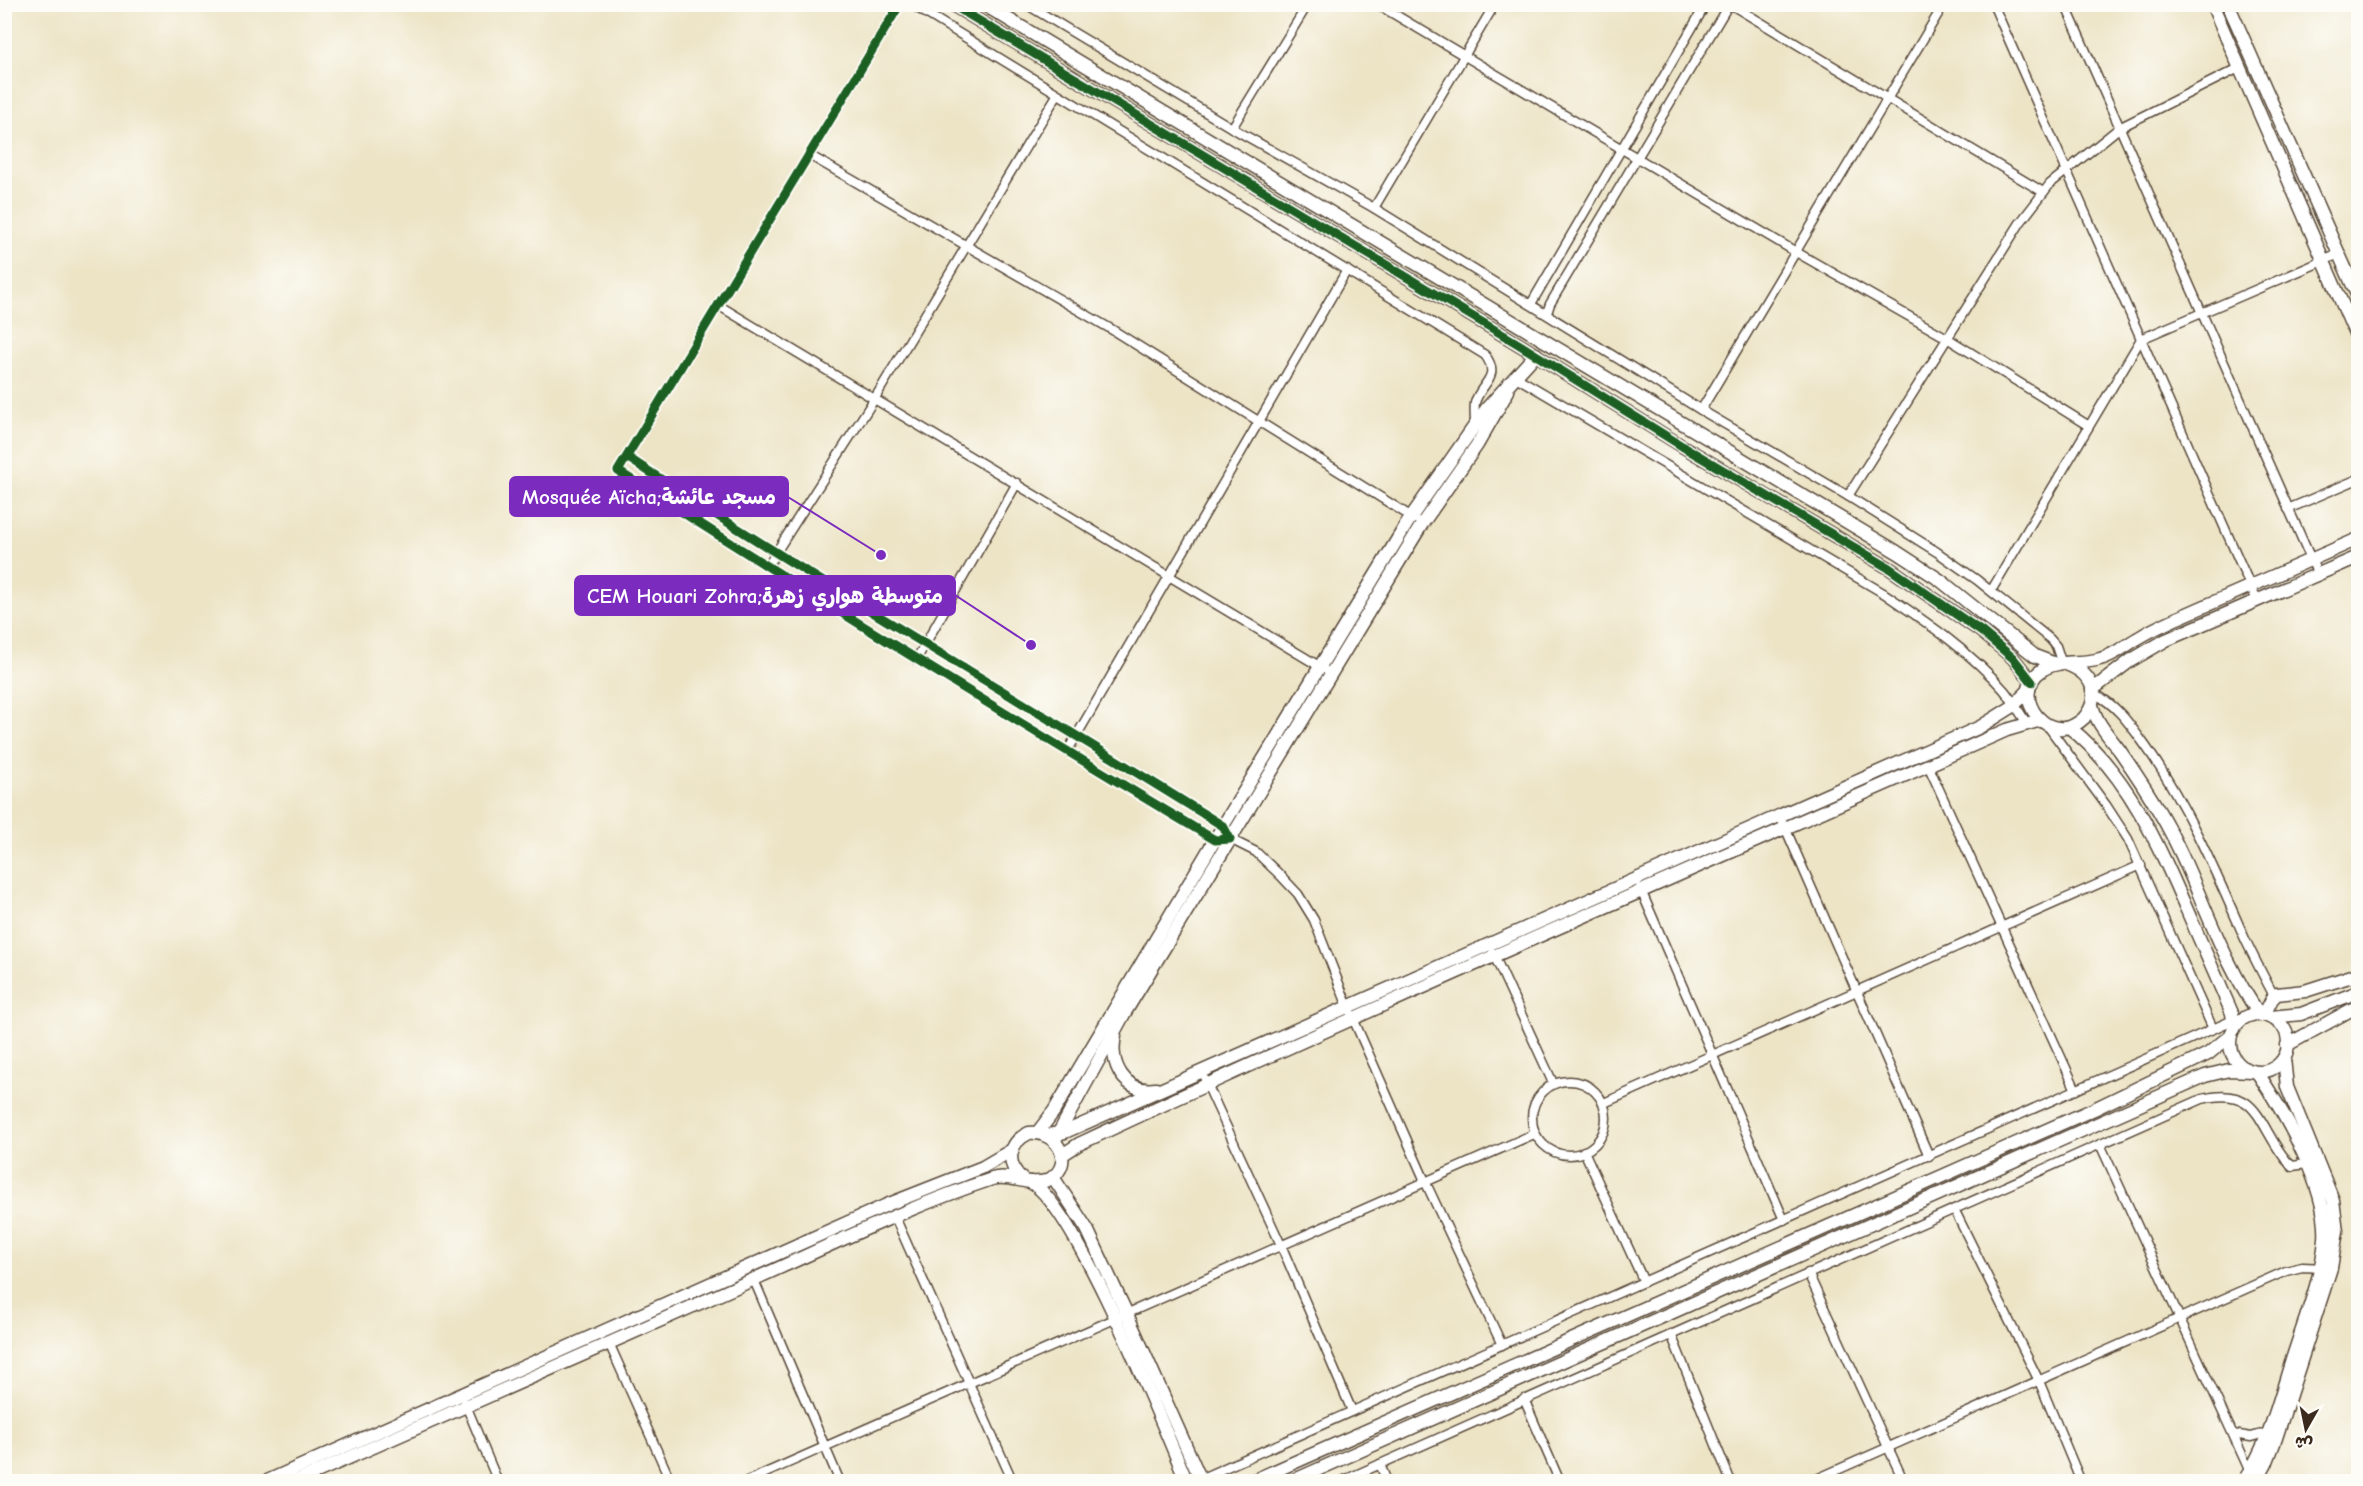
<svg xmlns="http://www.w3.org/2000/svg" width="2363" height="1486" font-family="'Comic Neue','Playpen Sans Arabic',sans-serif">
	<rect width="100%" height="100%" fill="#fdfcf7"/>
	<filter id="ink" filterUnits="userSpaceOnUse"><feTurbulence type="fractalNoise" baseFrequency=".0167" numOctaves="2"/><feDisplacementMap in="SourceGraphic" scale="12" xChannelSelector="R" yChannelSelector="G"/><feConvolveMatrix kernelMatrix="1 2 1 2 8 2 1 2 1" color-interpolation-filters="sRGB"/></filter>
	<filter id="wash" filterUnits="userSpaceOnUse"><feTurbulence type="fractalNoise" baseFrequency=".008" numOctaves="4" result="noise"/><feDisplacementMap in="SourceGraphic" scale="24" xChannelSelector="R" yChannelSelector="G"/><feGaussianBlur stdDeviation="1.35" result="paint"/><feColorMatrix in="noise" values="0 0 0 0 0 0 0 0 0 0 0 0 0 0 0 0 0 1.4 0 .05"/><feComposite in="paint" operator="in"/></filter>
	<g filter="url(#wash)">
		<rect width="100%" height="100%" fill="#ede4c6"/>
	</g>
	<g filter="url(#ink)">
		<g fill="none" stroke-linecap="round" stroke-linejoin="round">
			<g stroke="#564637" stroke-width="11">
				<g id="street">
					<path d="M911,4L1485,355C1502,378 1480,383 1475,403C1474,409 1475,417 1475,423"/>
					<path d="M1026,4L1232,128L1374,208L1701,410L1848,496L1937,552L1977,580L2050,639L2056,646L2062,664"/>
					<path d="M1377,4L1796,252L1947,338L2089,426"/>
					<path d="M1730,4L2043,192"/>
					<path d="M1993,4L2257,601"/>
					<path d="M2065,4L2318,575"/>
					<path d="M1232,128L1308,4"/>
					<path d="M809,155L1111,329L1415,519"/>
					<path d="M1374,208L1495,4"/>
					<path d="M1531,304L1706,4"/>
					<path d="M718,305L1324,669"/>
					<path d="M1547,313L1550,304L1729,4"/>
					<path d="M1516,377L1885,594C1926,622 1971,652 2004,690C2013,701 2020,713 2028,725"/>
					<path d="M1701,410L1944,4"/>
					<path d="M627,457C822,586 1025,702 1223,826L1230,839L1215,840C1014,720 815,598 618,471L900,4"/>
					<path d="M1848,496L2020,223L2050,184L2119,128L2239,68"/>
					<path d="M2288,509L2358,479"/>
					<path d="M768,567L775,554L875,398L1057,95"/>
					<path d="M1991,591L2141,339L2339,254"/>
					<path d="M916,660L1017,483"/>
					<path d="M2093,693C2118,705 2131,726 2147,748C2188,807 2216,873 2245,939C2254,958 2264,977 2274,996"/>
					<path d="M2047,725L2106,805L2128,839L2213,1029"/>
					<path d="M1067,752L1347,270"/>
					<path d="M1928,765L2076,1090"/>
					<path d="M1780,816L1929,1156"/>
					<path d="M1230,839L1256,852L1280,875L1298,894L1314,920L1348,1007L1425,1181L1502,1345"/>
					<path d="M1640,888L1784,1220"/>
					<path d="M1493,953L1553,1083"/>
					<path d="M1205,1080L1281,1245L1352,1411"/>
					<circle cx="1569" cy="1118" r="37"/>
					<path d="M1604,1103L2141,865"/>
					<path d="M2100,1144L2251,1474"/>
					<path d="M1584,1151L1644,1282"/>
					<path d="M1954,1209L2039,1381L2081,1482"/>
					<path d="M895,1217L1013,1482"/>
					<path d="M1808,1273L1904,1482"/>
					<path d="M754,1280L840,1482"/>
					<path d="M1671,1334L1731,1482"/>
					<path d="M609,1343L671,1482"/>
					<path d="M1524,1399L1560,1482"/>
					<path d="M465,1403L498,1482"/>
					<path d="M2233,1434L2251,1437L2269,1432"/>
					<path d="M1380,1464L1387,1482"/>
					<path d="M745,1482L1534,1134"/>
					<path d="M1193,1482L2233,1020L2243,1019"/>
					<path d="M1340,1482L2202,1099C2259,1085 2257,1124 2286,1160L2292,1166L2307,1164"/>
					<path d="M1810,1482L2286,1271L2302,1267L2326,1268"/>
				</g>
			</g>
			<g stroke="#564637" stroke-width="15">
				<g id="secondary">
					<path d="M951,4L1520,345L1682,446L1889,568L1982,632L2013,658L2032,682"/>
					<path d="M983,4L1897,552L1940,580L2035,656L2056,664"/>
					<path d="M2212,4L2358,340"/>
					<path d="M2228,4L2358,297"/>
					<path d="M2066,664C2080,669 2091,677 2093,692C2094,701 2090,711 2084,718C2050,751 2006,695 2042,670C2058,659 2082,665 2100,659C2115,655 2127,644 2140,637C2151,630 2162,625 2173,620L2358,539"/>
					<path d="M2092,690L2130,661L2166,640L2358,557"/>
					<path d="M2092,705C2096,723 2109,736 2120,751C2134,771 2148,792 2160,813C2198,878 2216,953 2260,1015"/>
					<path d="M2069,727C2131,776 2162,853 2193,924C2206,954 2219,983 2232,1013L2234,1029"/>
					<circle cx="2259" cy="1043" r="29"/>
					<path d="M2264,1015L2272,999L2277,994L2305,991L2358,974"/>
					<path d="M2271,1017L2301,1014L2358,992"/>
					<path d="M1115,1036C1109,1063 1124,1094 1156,1089"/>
					<path d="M2287,1045L2358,1006"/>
					<path d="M1038,1132L1054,1111L1223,826L1411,517L1487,408L1536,354"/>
					<path d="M1048,1135L1065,1132L1980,727L2012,707L2029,690"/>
					<path d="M1056,1138L1124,1014L1422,524L1477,445L1508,391"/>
					<path d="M1062,1155L1079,1144C1385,1000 1698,868 2007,730L2041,720"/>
					<path d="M1053,1177L1087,1229L1126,1312L1200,1478"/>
					<path d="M1030,1182C1075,1204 1163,1426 1187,1482"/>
					<path d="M265,1482L889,1204L983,1167L1012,1150"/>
					<path d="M294,1482C440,1417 587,1353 734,1288C819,1251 904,1208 992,1179C1011,1173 1032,1189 1050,1179C1076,1163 1057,1130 1029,1133C1008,1143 1005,1164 1023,1180"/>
					<path d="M1250,1482L2094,1109L2208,1054L2231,1035"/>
					<path d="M1290,1482L2205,1076L2229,1070L2252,1071"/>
					<path d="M2243,1482C2268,1446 2278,1404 2291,1363C2303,1324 2322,1279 2325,1239C2329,1190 2284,1112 2257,1072"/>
					<path d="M2256,1482L2266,1464L2276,1438L2331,1268L2337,1231L2333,1200L2287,1087L2284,1058"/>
				</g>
			</g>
			<use href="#street" stroke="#fff" stroke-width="8"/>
			<use href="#secondary" stroke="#fff" stroke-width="12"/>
			<g stroke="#fdfcf7" stroke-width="13">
				<g id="cycleway">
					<path d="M951,4L1520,345L1682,446L1889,568L1982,632L2013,658L2032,682"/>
					<path d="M627,457C822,586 1025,702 1223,826L1230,839L1215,840C1014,720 815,598 618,471L900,4"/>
				</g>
			</g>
			<use href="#cycleway" stroke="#1b5e20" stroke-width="9"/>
		</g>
	</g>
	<path fill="none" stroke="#7b2cbf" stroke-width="2" d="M881 555L788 497M1031 645L955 595"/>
	<g fill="#7b2cbf" stroke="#fdfcf7" stroke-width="2">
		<circle cx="881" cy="555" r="6"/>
		<circle cx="1031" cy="645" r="6"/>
	</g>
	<g fill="#7b2cbf" stroke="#7b2cbf" stroke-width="2">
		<rect x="510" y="477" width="278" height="39" rx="6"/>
		<rect x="575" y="576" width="380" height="39" rx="6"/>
	</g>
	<g font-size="21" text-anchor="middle" font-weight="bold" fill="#fff">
		<text x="649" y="504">Mosquée Aïcha;مسجد عائشة</text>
		<text x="765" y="603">CEM Houari Zohra;متوسطة هواري زهرة</text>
	</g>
	<rect width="2363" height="1486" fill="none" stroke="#fdfcf7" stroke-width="24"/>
	<g transform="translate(2306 1429) rotate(189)" stroke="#fdfcf7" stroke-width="4.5" paint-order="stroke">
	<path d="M0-4.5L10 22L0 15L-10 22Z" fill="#3b2a1e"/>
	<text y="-9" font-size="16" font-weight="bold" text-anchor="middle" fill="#3b2a1e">ش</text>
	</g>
</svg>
